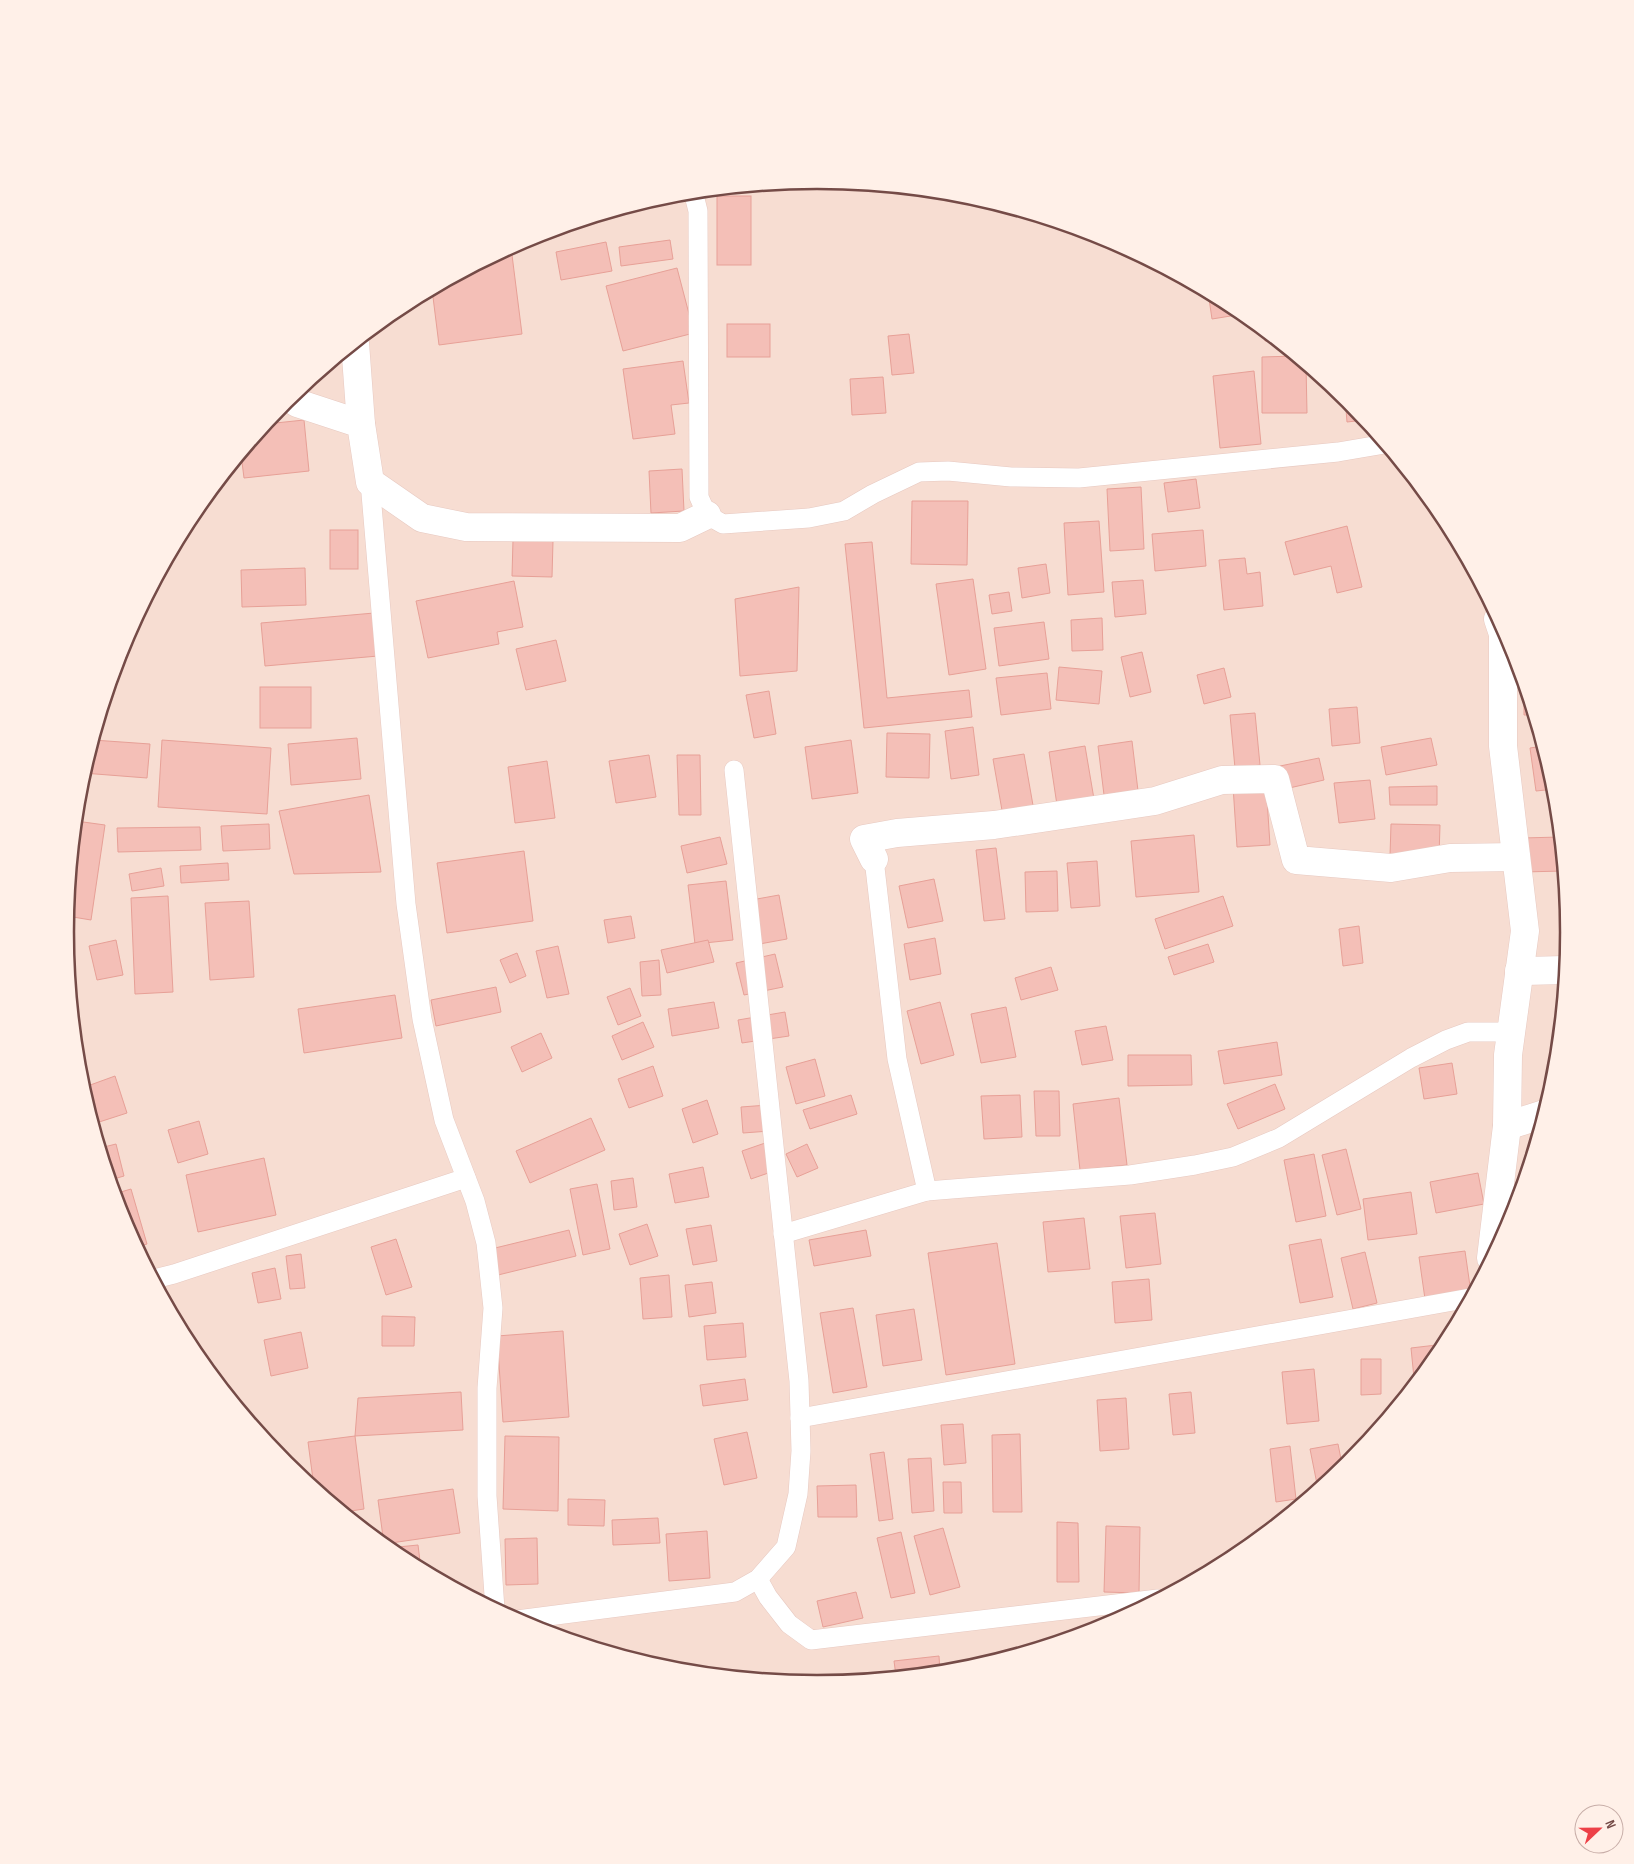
<svg xmlns="http://www.w3.org/2000/svg" width="1634" height="1864" font-family="'Sofia Sans Condensed',sans-serif">
	<rect width="100%" height="100%" fill="#fdebe1"/>
	<circle fill="#f7ddd2" cx="817" cy="932" r="750"/>
	<g fill="#f4bfb7" stroke="#e7a097">
		<rect x="717" y="196" width="34" height="69"/>
		<path d="M670,240L673,259L621,266L619,247Z"/>
		<path d="M606,242L612,271L561,280L556,252Z"/>
		<path d="M511,247L522,334L439,345L432,289Z"/>
		<path d="M677,268L694,333L623,351L606,286Z"/>
		<path d="M1208,292L1235,307L1243,314L1212,319Z"/>
		<rect x="727" y="324" width="43" height="33"/>
		<path d="M1264,331L1275,340L1265,341Z"/>
		<path d="M909,334L914,373L892,375L888,336Z"/>
		<path d="M1295,356L1306,365L1307,413H1262V357Z"/>
		<path d="M683,361L689,403L671,405L675,434L633,439L623,369Z"/>
		<path d="M1254,371L1261,444L1220,448L1213,376Z"/>
		<path d="M883,377L886,413L852,415L850,379Z"/>
		<path d="M1345,397L1349,400L1365,420L1347,422Z"/>
		<path d="M304,420L309,471L244,478L241,454L266,424Z"/>
		<path d="M682,469L684,511L651,513L649,471Z"/>
		<path d="M1196,479L1200,508L1168,512L1164,483Z"/>
		<path d="M1141,487L1144,549L1110,551L1107,489Z"/>
		<path d="M912,501H968L967,565L911,564Z"/>
		<path d="M1099,521L1104,592L1068,595L1064,523Z"/>
		<path d="M1347,526L1362,587L1337,593L1331,566L1294,575L1285,542Z"/>
		<rect x="330" y="530" width="28" height="39"/>
		<path d="M1203,530L1206,566L1155,571L1152,534Z"/>
		<path d="M513,540L553,541L552,577L512,576Z"/>
		<path d="M872,542L887,698L969,690L972,717L864,728L845,544Z"/>
		<path d="M1245,558L1247,574L1260,572L1263,606L1224,610L1219,560Z"/>
		<path d="M1046,564L1050,593L1022,598L1018,568Z"/>
		<path d="M305,568L306,605L242,607L241,570Z"/>
		<path d="M973,579L986,669L949,675L936,584Z"/>
		<path d="M1143,580L1146,614L1115,617L1112,582Z"/>
		<path d="M514,581L523,627L497,632L499,644L428,658L416,601Z"/>
		<path d="M799,587L797,671L740,676L735,599Z"/>
		<path d="M1009,592L1012,611L992,614L989,595Z"/>
		<path d="M374,613L378,656L265,666L261,623Z"/>
		<path d="M1102,618L1103,650L1072,651L1071,620Z"/>
		<path d="M1044,622L1049,659L999,666L994,628Z"/>
		<path d="M556,640L566,681L526,690L516,649Z"/>
		<path d="M1142,652L1151,692L1130,697L1121,657Z"/>
		<path d="M1059,667L1102,671L1099,704L1056,700Z"/>
		<path d="M1224,668L1231,697L1204,704L1197,675Z"/>
		<path d="M1047,673L1051,709L1001,715L996,678Z"/>
		<path d="M1524,684L1533,715H1524Z"/>
		<rect x="260" y="687" width="51" height="41"/>
		<path d="M769,691L776,734L754,738L746,695Z"/>
		<path d="M1357,707L1360,743L1332,746L1329,709Z"/>
		<path d="M1255,713L1260,765L1235,768L1230,715Z"/>
		<path d="M973,727L979,775L951,779L945,731Z"/>
		<path d="M887,733L930,734L929,778L886,777Z"/>
		<path d="M357,738L361,779L291,785L288,744Z"/>
		<path d="M1431,738L1437,765L1386,775L1381,747Z"/>
		<path d="M93,740L150,744L147,778L83,773Z"/>
		<path d="M162,740L271,748L267,814L158,807Z"/>
		<path d="M851,740L858,793L812,799L805,747Z"/>
		<path d="M1132,741L1139,799L1105,803L1098,746Z"/>
		<path d="M1085,746L1094,799L1057,805L1049,752Z"/>
		<path d="M1543,746L1555,789L1536,791L1530,748Z"/>
		<path d="M1024,754L1034,811L1003,816L993,759Z"/>
		<path d="M649,755L656,797L616,803L609,761Z"/>
		<path d="M677,755H700L701,815H679Z"/>
		<path d="M1319,758L1324,780L1285,789L1280,766Z"/>
		<path d="M547,761L555,818L515,823L508,767Z"/>
		<path d="M1370,780L1375,819L1339,823L1334,783Z"/>
		<path d="M1266,784L1270,845L1237,847L1233,786Z"/>
		<path d="M1437,786V805H1390L1389,787Z"/>
		<path d="M369,795L381,872L294,874L279,811Z"/>
		<path d="M76,821L105,825L91,920L67,916Z"/>
		<path d="M269,824L270,849L223,851L221,826Z"/>
		<path d="M1391,824L1440,825L1439,857L1390,856Z"/>
		<path d="M200,827L201,850L118,852L117,828Z"/>
		<path d="M1194,835L1199,892L1136,897L1131,841Z"/>
		<path d="M720,837L727,864L687,873L681,846Z"/>
		<path d="M1560,837L1563,871L1523,872L1522,838Z"/>
		<path d="M996,848L1005,919L984,921L976,850Z"/>
		<path d="M524,851L533,921L447,933L437,863Z"/>
		<path d="M1097,861L1100,906L1071,908L1067,863Z"/>
		<path d="M228,863L229,880L181,883L180,866Z"/>
		<path d="M161,868L164,886L132,891L129,874Z"/>
		<path d="M1057,871L1058,911L1026,912L1025,872Z"/>
		<path d="M934,879L943,921L908,928L899,886Z"/>
		<path d="M726,881L733,940L695,944L688,885Z"/>
		<path d="M779,895L787,939L754,945L746,901Z"/>
		<path d="M168,896L173,992L135,994L131,898Z"/>
		<path d="M1223,896L1233,926L1165,949L1155,919Z"/>
		<path d="M249,901L254,977L210,980L205,903Z"/>
		<path d="M631,916L635,938L608,943L604,920Z"/>
		<path d="M1359,926L1363,963L1343,966L1339,929Z"/>
		<path d="M935,938L941,974L910,980L904,944Z"/>
		<path d="M116,940L123,975L97,980L89,946Z"/>
		<path d="M708,940L714,962L667,973L661,950Z"/>
		<path d="M1208,944L1214,962L1174,975L1168,957Z"/>
		<path d="M558,946L569,994L547,998L536,951Z"/>
		<path d="M517,953L526,976L510,983L500,960Z"/>
		<path d="M775,954L783,987L744,995L736,963Z"/>
		<path d="M659,960L661,995L642,996L640,962Z"/>
		<path d="M1051,967L1058,990L1021,1000L1015,978Z"/>
		<path d="M496,987L501,1012L436,1026L431,1000Z"/>
		<path d="M630,988L641,1016L618,1025L607,997Z"/>
		<path d="M395,995L402,1038L304,1053L298,1009Z"/>
		<path d="M714,1002L719,1028L672,1036L668,1009Z"/>
		<path d="M940,1002L954,1055L921,1064L907,1011Z"/>
		<path d="M1006,1007L1016,1057L981,1063L971,1014Z"/>
		<path d="M785,1012L789,1036L742,1043L738,1020Z"/>
		<path d="M643,1022L654,1047L622,1060L612,1036Z"/>
		<path d="M1106,1026L1113,1060L1082,1065L1075,1031Z"/>
		<path d="M541,1033L552,1058L522,1072L511,1047Z"/>
		<path d="M1277,1042L1282,1075L1224,1084L1218,1051Z"/>
		<path d="M1128,1055H1191L1192,1085L1128,1086Z"/>
		<path d="M815,1059L825,1096L796,1104L786,1067Z"/>
		<path d="M1452,1063L1457,1094L1424,1099L1419,1068Z"/>
		<path d="M653,1066L663,1096L629,1108L618,1079Z"/>
		<path d="M115,1076L127,1113L93,1124L82,1088Z"/>
		<path d="M1275,1084L1285,1109L1238,1129L1227,1104Z"/>
		<path d="M1034,1091H1059L1060,1136H1036Z"/>
		<path d="M851,1095L857,1114L810,1129L803,1110Z"/>
		<path d="M1020,1095L1022,1137L984,1139L981,1096Z"/>
		<path d="M1119,1098L1127,1165L1080,1170L1073,1104Z"/>
		<path d="M707,1100L718,1134L693,1143L682,1109Z"/>
		<path d="M768,1105L770,1131L743,1133L741,1107Z"/>
		<path d="M591,1118L605,1150L530,1183L516,1151Z"/>
		<path d="M199,1121L208,1154L178,1163L168,1130Z"/>
		<path d="M768,1142L777,1170L751,1179L742,1151Z"/>
		<path d="M1530,1142H1535L1531,1157Z"/>
		<path d="M116,1144L124,1176L110,1180L100,1148Z"/>
		<path d="M807,1144L818,1168L797,1177L786,1154Z"/>
		<path d="M1346,1149L1361,1209L1337,1215L1322,1155Z"/>
		<path d="M1314,1154L1326,1216L1296,1222L1284,1160Z"/>
		<path d="M264,1158L276,1215L198,1232L186,1175Z"/>
		<path d="M703,1167L709,1197L675,1203L669,1174Z"/>
		<path d="M1478,1173L1484,1204L1436,1213L1430,1182Z"/>
		<path d="M633,1178L637,1207L614,1210L611,1181Z"/>
		<path d="M597,1184L610,1249L583,1255L570,1189Z"/>
		<path d="M1522,1187L1517,1204L1514,1188Z"/>
		<path d="M131,1189L147,1244L137,1247L122,1220L114,1194Z"/>
		<path d="M1411,1192L1417,1234L1368,1240L1363,1199Z"/>
		<path d="M1155,1213L1161,1264L1126,1268L1120,1216Z"/>
		<path d="M1084,1218L1090,1269L1048,1272L1043,1222Z"/>
		<path d="M647,1224L658,1256L630,1265L619,1234Z"/>
		<path d="M711,1225L717,1261L693,1265L686,1229Z"/>
		<path d="M569,1230L576,1256L498,1275L491,1249Z"/>
		<path d="M866,1230L871,1256L814,1266L809,1240Z"/>
		<path d="M396,1239L412,1287L386,1295L371,1247Z"/>
		<path d="M1321,1239L1333,1297L1300,1303L1289,1245Z"/>
		<path d="M997,1243L1015,1364L946,1375L928,1253Z"/>
		<path d="M1465,1251L1471,1293L1425,1299L1419,1257Z"/>
		<path d="M1365,1252L1377,1303L1353,1309L1341,1258Z"/>
		<path d="M301,1254L305,1288L290,1289L286,1256Z"/>
		<path d="M275,1268L281,1299L258,1303L252,1273Z"/>
		<path d="M669,1275L672,1317L643,1319L640,1278Z"/>
		<path d="M1149,1279L1152,1320L1115,1323L1112,1282Z"/>
		<path d="M712,1282L716,1313L689,1317L685,1285Z"/>
		<path d="M853,1308L867,1387L833,1393L820,1313Z"/>
		<path d="M914,1309L922,1360L883,1366L876,1315Z"/>
		<path d="M382,1316L415,1317L414,1346H382Z"/>
		<path d="M743,1323L746,1357L707,1360L704,1326Z"/>
		<path d="M563,1331L569,1417L503,1422L497,1336Z"/>
		<path d="M301,1332L308,1368L271,1376L264,1340Z"/>
		<path d="M1445,1344L1420,1377L1414,1378L1411,1348Z"/>
		<path d="M1361,1359H1381V1394L1361,1395Z"/>
		<path d="M1314,1369L1319,1421L1287,1424L1282,1372Z"/>
		<path d="M745,1379L748,1400L703,1406L700,1385Z"/>
		<path d="M461,1392L463,1430L355,1436L358,1398Z"/>
		<path d="M1191,1392L1195,1433L1173,1435L1169,1394Z"/>
		<path d="M1126,1398L1129,1449L1100,1451L1097,1400Z"/>
		<path d="M963,1424L966,1463L944,1465L941,1425Z"/>
		<path d="M747,1432L757,1478L724,1485L714,1439Z"/>
		<path d="M1020,1434L1022,1512H993L992,1435Z"/>
		<path d="M355,1436L364,1509L344,1512L314,1487L308,1442Z"/>
		<path d="M505,1436L559,1437L558,1511L503,1509Z"/>
		<path d="M1338,1444L1343,1469L1318,1489L1310,1449Z"/>
		<path d="M1290,1446L1296,1499L1276,1502L1270,1449Z"/>
		<path d="M884,1452L893,1519L879,1521L870,1454Z"/>
		<path d="M931,1458L934,1511L912,1513L908,1459Z"/>
		<path d="M943,1482H961L962,1513H944Z"/>
		<path d="M856,1485L857,1517H818L817,1486Z"/>
		<path d="M453,1489L460,1533L384,1544L378,1500Z"/>
		<path d="M568,1499L605,1500L604,1526L568,1525Z"/>
		<path d="M658,1518L660,1543L613,1545L612,1520Z"/>
		<path d="M1281,1519L1271,1527L1270,1521Z"/>
		<path d="M1057,1522L1078,1523L1079,1582H1057Z"/>
		<path d="M1106,1526L1140,1527L1139,1593L1104,1592Z"/>
		<path d="M943,1528L960,1587L930,1595L914,1536Z"/>
		<path d="M707,1531L710,1578L669,1581L666,1534Z"/>
		<path d="M901,1532L915,1593L891,1598L877,1538Z"/>
		<path d="M537,1538L538,1584L506,1585L505,1539Z"/>
		<path d="M418,1545L421,1569L399,1557L388,1548Z"/>
		<path d="M856,1592L863,1618L823,1627L817,1601Z"/>
		<path d="M939,1656L940,1672L896,1676L894,1661Z"/>
	</g>
	<g fill="none" stroke-linecap="round" stroke-linejoin="round">
		<g stroke="#e7c9c1" stroke-width="20">
			<g id="lane">
				<path d="M689,193L694,195L698,211L699,497L707,515L723,524L809,518L844,511L873,494L919,472L948,471L1011,477L1079,478L1338,452L1385,444"/>
				<path d="M370,482L406,904L422,1019L444,1120L475,1201L486,1243L493,1308L487,1388V1496L495,1609"/>
				<path d="M874,859L897,1059L927,1191"/>
				<path d="M783,1234L927,1191L1130,1175L1195,1165L1233,1157L1279,1138L1411,1058L1446,1040L1468,1032H1511"/>
				<path d="M154,1279L174,1274L466,1178"/>
				<path d="M800,1418L1470,1298"/>
				<path d="M758,1579L768,1597L789,1624L811,1640L1158,1599"/>
				<path d="M517,1620L735,1592L758,1579L786,1547L798,1494L801,1451L799,1381L734,770"/>
			</g>
		</g>
		<g stroke="#e7c9c1" stroke-width="29">
			<g id="street">
				<path d="M355,343L361,424"/>
				<path d="M297,403L361,424L370,482L422,518L466,527L680,528L707,515"/>
				<path d="M874,859L864,839L897,833L994,825L1155,801L1222,780L1275,779L1296,860L1391,868L1450,858L1516,857"/>
				<path d="M1519,971L1565,970"/>
				<path d="M1507,1126L1544,1114"/>
				<path d="M1491,1258L1507,1126L1508,1055L1525,931L1503,746V634L1498,619"/>
			</g>
		</g>
		<use href="#lane" stroke="#fff" stroke-width="19"/>
		<use href="#street" stroke="#fff" stroke-width="28"/>
	</g>
	<path d="M0 0H1634V1864H0ZM74 932a743 743 0 1 1 1486 0a743 743 0 1 1-1486 0Z" fill="#fff0e8" fill-rule="evenodd"/>
	<path fill="none" stroke="#754b47" stroke-width="2.5" d="M74 932a743 743 0 1 1 1486 0a743 743 0 1 1-1486 0Z"/>
	<g transform="translate(1599 1829) rotate(68)"><circle r="24" fill="#fff0e8" stroke="#c8aea8"/>
	<path d="M0-4L9 19L0 12L-9 19Z" fill="#ed4047"/>
	<text y="-8" font-size="14" font-weight="bold" text-anchor="middle" fill="#754b47">N</text>
	</g>
</svg>
